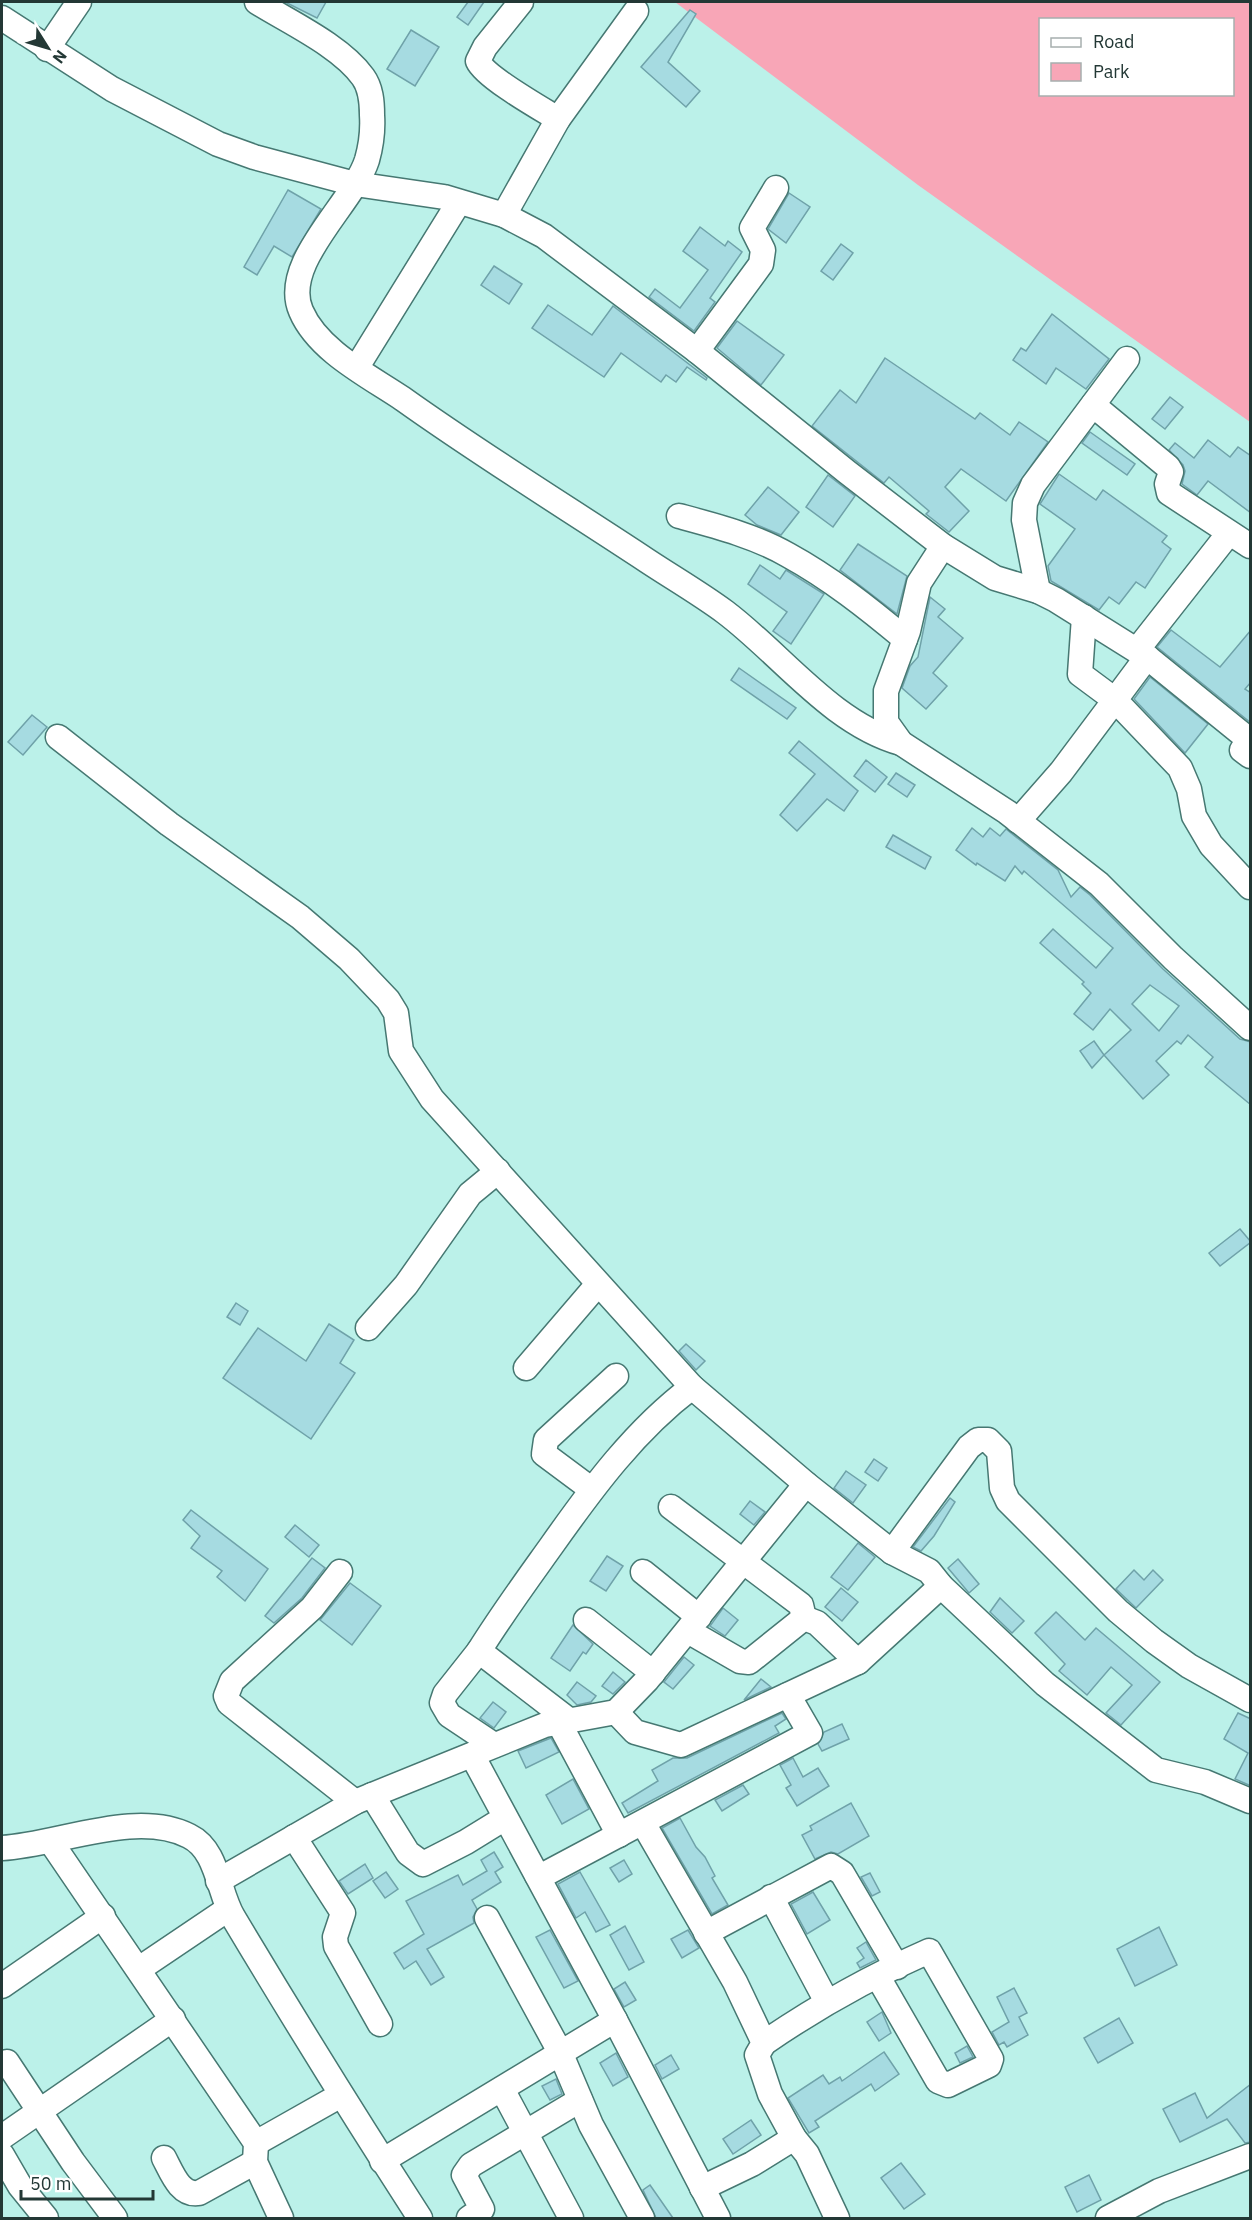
<svg xmlns="http://www.w3.org/2000/svg" width="1252" height="2220" font-family="'IBM Plex Sans',sans-serif">
	<rect width="100%" height="100%" fill="#bbf1e9"/>
	<path fill="#f8a6b7" fill-rule="evenodd" d="M675,2H1250V422L918,185ZM1040,20H1232V94H1040Z"/>
	<g fill="#a6dbe1" stroke="#6fa2a9" stroke-width="1.5" fill-rule="evenodd">
		<path d="M285,2H326L317,18Z"/>
		<path d="M468,2H484L468,25L457,17Z"/>
		<path d="M690,10L696,14L668,62L700,91L686,107L641,67Z"/>
		<path d="M411,30L439,47L415,86L387,69Z"/>
		<path d="M288,190L321,209L292,257L274,246L257,275L244,267Z"/>
		<path d="M789,193L810,207L786,243L768,229Z"/>
		<path d="M700,227L725,246L728,241L742,252L710,298L715,302L694,331L649,297L655,289L680,308L708,270L683,251Z"/>
		<path d="M841,244L853,253L833,280L821,271Z"/>
		<path d="M494,266L522,284L509,304L481,285Z"/>
		<path d="M548,305L592,335L613,306L707,378L706,380L687,367L676,382L666,375L661,382L621,353L604,377L532,328Z"/>
		<path d="M1052,314L1109,359L1086,389L1056,368L1046,384L1013,360L1021,348L1026,351Z"/>
		<path d="M737,321L784,355L761,385L717,348Z"/>
		<path d="M885,358L975,419L980,413L1010,435L1019,422L1048,442L1006,501L961,469L945,487L969,511L949,532L926,514L929,511L889,477L884,483L812,426L840,390L856,403Z"/>
		<path d="M1170,397L1183,407L1165,429L1152,419Z"/>
		<path d="M1090,432L1135,464L1127,475L1082,443Z"/>
		<path d="M1208,440L1230,457L1238,447L1251,456V513L1208,481L1197,495L1182,484L1185,471L1183,465L1169,450L1175,443L1194,458Z"/>
		<path d="M1059,474L1096,500L1103,490L1167,536L1162,542L1171,549L1145,588L1136,582L1119,604L1109,597L1099,610L1051,581L1048,566L1075,529L1040,504Z"/>
		<path d="M828,475L855,496L833,527L806,507Z"/>
		<path d="M768,487L799,512L781,535L757,525L745,515Z"/>
		<path d="M858,544L907,576L897,614L840,570Z"/>
		<path d="M760,565L780,579L786,570L824,594L791,644L773,631L787,612L748,584Z"/>
		<path d="M930,597L945,609L938,617L963,638L933,673L947,686L926,709L902,688L910,666L918,657Z"/>
		<path d="M1171,630L1220,667L1251,630V682L1245,689L1251,693V723L1157,647Z"/>
		<path d="M739,668L796,708L787,719L731,680Z"/>
		<path d="M1150,677L1208,724L1185,753L1134,699Z"/>
		<path d="M32,715L47,727L23,755L8,742Z"/>
		<path d="M799,741L858,791L844,811L827,799L797,831L780,815L815,774L789,753Z"/>
		<path d="M866,760L887,777L875,792L854,776Z"/>
		<path d="M896,773L915,785L907,797L888,784Z"/>
		<path d="M972,828L983,837L990,828L1000,836L1006,829L1058,870L1071,897L1080,887L1090,895L1163,969L1240,1039L1251,1042V1105L1205,1067L1213,1057L1188,1035L1181,1044L1177,1041L1156,1061L1169,1075L1143,1099L1104,1055L1131,1030L1110,1009L1093,1030L1074,1014L1091,993L1082,984L1084,982L1040,943L1053,929L1096,968L1113,948L1024,871L1022,874L1015,866L1005,881L977,863L976,865L956,850ZM1150,985L1179,1006L1159,1031L1132,1004Z"/>
		<path d="M893,835L931,857L925,869L886,847Z"/>
		<path d="M1094,1041L1104,1055L1092,1068L1080,1051Z"/>
		<path d="M1240,1229L1251,1242L1220,1266L1209,1253Z"/>
		<path d="M236,1303L248,1311L240,1325L227,1317Z"/>
		<path d="M329,1324L354,1340L340,1363L355,1373L311,1439L223,1378L258,1328L306,1361Z"/>
		<path d="M686,1344L705,1361L696,1370L679,1351Z"/>
		<path d="M874,1459L887,1468L878,1481L865,1472Z"/>
		<path d="M846,1471L866,1485L853,1503L834,1488Z"/>
		<path d="M950,1498L955,1502L934,1536L921,1551L913,1547Z"/>
		<path d="M750,1501L765,1512L754,1525L740,1514Z"/>
		<path d="M191,1510L268,1569L245,1601L217,1577L222,1571L191,1548L200,1536L183,1520Z"/>
		<path d="M295,1525L319,1545L309,1557L285,1537Z"/>
		<path d="M858,1543L875,1557L848,1590L831,1577Z"/>
		<path d="M607,1556L623,1566L606,1591L590,1581Z"/>
		<path d="M312,1558L325,1568L302,1598L274,1623L265,1616Z"/>
		<path d="M958,1559L979,1584L969,1593L948,1568Z"/>
		<path d="M1134,1570L1144,1580L1153,1570L1163,1580L1136,1608L1116,1589Z"/>
		<path d="M350,1583L381,1606L352,1645L320,1620Z"/>
		<path d="M841,1588L858,1602L842,1621L825,1607Z"/>
		<path d="M1000,1598L1024,1621L1012,1633L990,1612Z"/>
		<path d="M723,1608L738,1620L725,1636L710,1626Z"/>
		<path d="M1056,1612L1085,1640L1096,1628L1160,1682L1121,1725L1106,1713L1132,1685L1111,1667L1087,1695L1059,1671L1065,1664L1035,1633Z"/>
		<path d="M573,1625L593,1644L586,1654L583,1652L570,1671L551,1658Z"/>
		<path d="M684,1657L694,1665L673,1689L664,1682Z"/>
		<path d="M613,1672L625,1682L613,1694L602,1686Z"/>
		<path d="M761,1679L771,1687L744,1700Z"/>
		<path d="M577,1682L596,1696L591,1702L577,1705L567,1695Z"/>
		<path d="M493,1702L506,1712L494,1728L480,1718Z"/>
		<path d="M782,1713L786,1719L775,1726L779,1733L628,1813L622,1803L658,1781L652,1770L673,1758H687Z"/>
		<path d="M1238,1713L1251,1719V1786L1235,1779L1248,1753L1224,1739Z"/>
		<path d="M842,1724L849,1739L822,1751L818,1744L824,1732Z"/>
		<path d="M551,1738L559,1752L526,1768L518,1751Z"/>
		<path d="M793,1758L803,1777L818,1768L829,1786L797,1806L786,1788L791,1785L780,1765Z"/>
		<path d="M573,1779L589,1809L562,1824L546,1795Z"/>
		<path d="M743,1785L749,1794L722,1811L715,1800Z"/>
		<path d="M851,1803L869,1836L838,1854L831,1852L815,1859L802,1835L812,1830L810,1826Z"/>
		<path d="M680,1818L696,1847L705,1857L715,1876L712,1878L728,1905L712,1914L662,1828Z"/>
		<path d="M494,1852L503,1867L495,1872L501,1882L472,1900L477,1909L473,1917L474,1923L427,1949L444,1977L431,1985L416,1961L404,1969L394,1953L424,1934L406,1901L458,1875L463,1885L487,1871L481,1860Z"/>
		<path d="M624,1860L632,1874L619,1882L610,1868Z"/>
		<path d="M365,1864L373,1878L348,1894L339,1881Z"/>
		<path d="M386,1872L398,1889L385,1898L373,1881Z"/>
		<path d="M580,1872L610,1925L596,1932L585,1912L576,1918L558,1884Z"/>
		<path d="M870,1873L880,1892L872,1896L861,1877Z"/>
		<path d="M813,1892L830,1920L807,1934L791,1904Z"/>
		<path d="M625,1926L644,1962L629,1970L610,1935Z"/>
		<path d="M1159,1927L1177,1965L1135,1986L1117,1949Z"/>
		<path d="M550,1930L578,1981L564,1988L536,1937Z"/>
		<path d="M688,1930L699,1948L682,1958L671,1939Z"/>
		<path d="M866,1942L876,1960L860,1968L857,1963L864,1958L857,1948Z"/>
		<path d="M625,1982L636,2000L624,2007L614,1989Z"/>
		<path d="M1014,1988L1027,2013L1019,2017L1028,2035L1007,2047L1004,2042L999,2045L992,2032L1009,2022L997,1997Z"/>
		<path d="M882,2012L891,2033L879,2041L867,2022Z"/>
		<path d="M1119,2018L1133,2043L1098,2063L1084,2038Z"/>
		<path d="M967,2046L973,2057L960,2063L955,2053Z"/>
		<path d="M884,2052L899,2074L875,2091L871,2084L815,2121L819,2127L809,2133L788,2098L823,2075L829,2084L840,2077L842,2081Z"/>
		<path d="M616,2053L628,2077L613,2086L600,2063Z"/>
		<path d="M671,2055L679,2069L662,2079L655,2065Z"/>
		<path d="M556,2079L562,2094L550,2100L542,2086Z"/>
		<path d="M1251,2084V2142L1245,2143L1227,2119L1180,2142L1163,2109L1195,2093L1207,2118Z"/>
		<path d="M751,2120L761,2135L733,2154L723,2139Z"/>
		<path d="M901,2163L925,2194L904,2209L881,2178Z"/>
		<path d="M1089,2175L1101,2200L1077,2212L1065,2187Z"/>
		<path d="M650,2185L673,2218H656L643,2190Z"/>
	</g>
	<g fill="none" stroke-linecap="round" stroke-linejoin="round">
		<g stroke="#467872" stroke-width="27">
			<g id="minor">
				<path d="M257,2C289,22 341,46 363,77C371,88 372,102 372,115C373,130 371,146 367,160C353,204 280,263 301,311C318,351 369,376 403,399C480,454 561,504 640,556C668,575 698,592 725,612C781,654 832,724 901,743"/>
				<path d="M521,2L485,47L478,61C485,77 540,108 558,119"/>
				<path d="M2,18L112,89L218,144L254,157L355,184L444,197L504,215L544,236L697,351L847,472L943,546L995,578L1038,591L1056,600L1147,657L1242,734L1248,742L1242,750L1250,756"/>
				<path d="M47,49L79,2"/>
				<path d="M504,215L558,119L636,11"/>
				<path d="M697,351L761,264L763,250L752,228L776,188"/>
				<path d="M357,367L459,202"/>
				<path d="M1093,405L1168,467L1171,472L1167,484L1169,493L1250,546"/>
				<path d="M679,516C716,526 755,536 788,555C830,578 868,608 905,639"/>
				<path d="M943,546L919,583L908,631L886,691V722L901,743L1007,812L1099,884L1173,958L1250,1028"/>
				<path d="M1038,591L1024,520L1025,503L1033,485L1127,359"/>
				<path d="M1137,650L1229,533"/>
				<path d="M1147,657L1115,700L1180,768L1189,789L1194,816L1211,845L1250,887"/>
				<path d="M58,737L169,824L300,917L349,959L388,1000L396,1013L401,1051L432,1099L692,1387L806,1484L892,1552L929,1571L941,1586L1045,1684L1156,1770L1205,1782L1250,1801"/>
				<path d="M1018,821L1061,772L1115,700L1080,674L1084,617"/>
				<path d="M368,1328L406,1285L470,1194L498,1171"/>
				<path d="M526,1368L598,1284"/>
				<path d="M591,1489L544,1454L546,1440L616,1376"/>
				<path d="M671,1507L801,1605L804,1618"/>
				<path d="M892,1552L969,1447L978,1440H988L999,1451L1002,1488L1008,1501L1118,1611L1154,1641L1189,1666L1250,1700"/>
				<path d="M340,1572L312,1608L232,1681L226,1696L229,1703L355,1802"/>
				<path d="M643,1572L699,1617"/>
				<path d="M586,1620L653,1673"/>
				<path d="M688,1631L740,1661L749,1662L804,1618L817,1623L858,1662"/>
				<path d="M479,1651L445,1694L442,1703L449,1715L494,1745"/>
				<path d="M616,1712L635,1732L681,1745L858,1662L941,1586"/>
				<path d="M570,1721L479,1651C502,1614 527,1580 552,1545C593,1487 635,1430 692,1387"/>
				<path d="M559,1723L619,1835"/>
				<path d="M472,1755L615,2020"/>
				<path d="M372,1795L408,1853L423,1864L466,1842L505,1818"/>
				<path d="M643,1823L735,1982L764,2043L757,2055L770,2094L794,2138L807,2154L837,2218"/>
				<path d="M294,1837L343,1913L335,1937L336,1946L380,2024"/>
				<path d="M51,1842L256,2143L255,2162L281,2218"/>
				<path d="M2,1848C58,1845 136,1809 189,1836C218,1850 218,1892 233,1917C294,2019 356,2119 420,2218"/>
				<path d="M537,1875L547,1873L810,1733L788,1695"/>
				<path d="M218,1881L355,1802L545,1725L616,1712L647,1680L806,1484"/>
				<path d="M771,1897L827,2002"/>
				<path d="M487,1918L560,2052L591,2125L642,2218"/>
				<path d="M706,1933L831,1866L842,1873L897,1967"/>
				<path d="M139,1969L228,1909"/>
				<path d="M2,1986L103,1916"/>
				<path d="M764,2043C815,2008 872,1976 929,1951L991,2059L989,2065L948,2085L938,2081L878,1977"/>
				<path d="M7,2062L73,2162L115,2218"/>
				<path d="M502,2089L571,2218"/>
				<path d="M2,2137L173,2019"/>
				<path d="M256,2143L341,2095"/>
				<path d="M2,2155L20,2186L46,2218"/>
				<path d="M164,2158C172,2173 180,2196 199,2193L255,2162"/>
				<path d="M382,2161L615,2020L718,2218"/>
				<path d="M702,2188L752,2164L794,2138"/>
				<path d="M469,2218L482,2209L464,2175L471,2165L580,2100"/>
				<path d="M1108,2218L1159,2191L1250,2156"/>
			</g>
		</g>
		<use href="#minor" stroke="#fff" stroke-width="24"/>
	</g>
	<rect width="1252" height="2220" fill="none" stroke="#233835" stroke-width="6"/>
	<rect x="1039" y="18" width="195" height="78" fill="#ffffff" stroke="#a7afae" stroke-width="1.5"/>
	<rect x="1051" y="38" width="30" height="9" fill="#ffffff" stroke="#a7afae" stroke-width="1.5"/>
	<text x="1093" y="48" font-size="18" fill="#233835">Road</text>
	<rect x="1051" y="63" width="30" height="18" fill="#f8a6b7" stroke="#a7afae" stroke-width="1.5"/>
	<text x="1093" y="78" font-size="18" fill="#233835">Park</text>
	<g transform="translate(48 48) rotate(127)" stroke="#ffffff" stroke-width="4.5" paint-order="stroke">
	<path d="M0-4.5L10 22L0 15L-10 22Z" fill="#233835"/>
	<text y="-9" font-size="16" font-weight="bold" text-anchor="middle" fill="#233835">N</text>
	</g>
	<path d="M21 2190v9h132v-9" fill="none" stroke="#233835" stroke-width="3"/>
	<text x="30" y="2190" font-size="18" fill="#233835" stroke="#ffffff" stroke-width="4.5" paint-order="stroke">50 m</text>
</svg>
